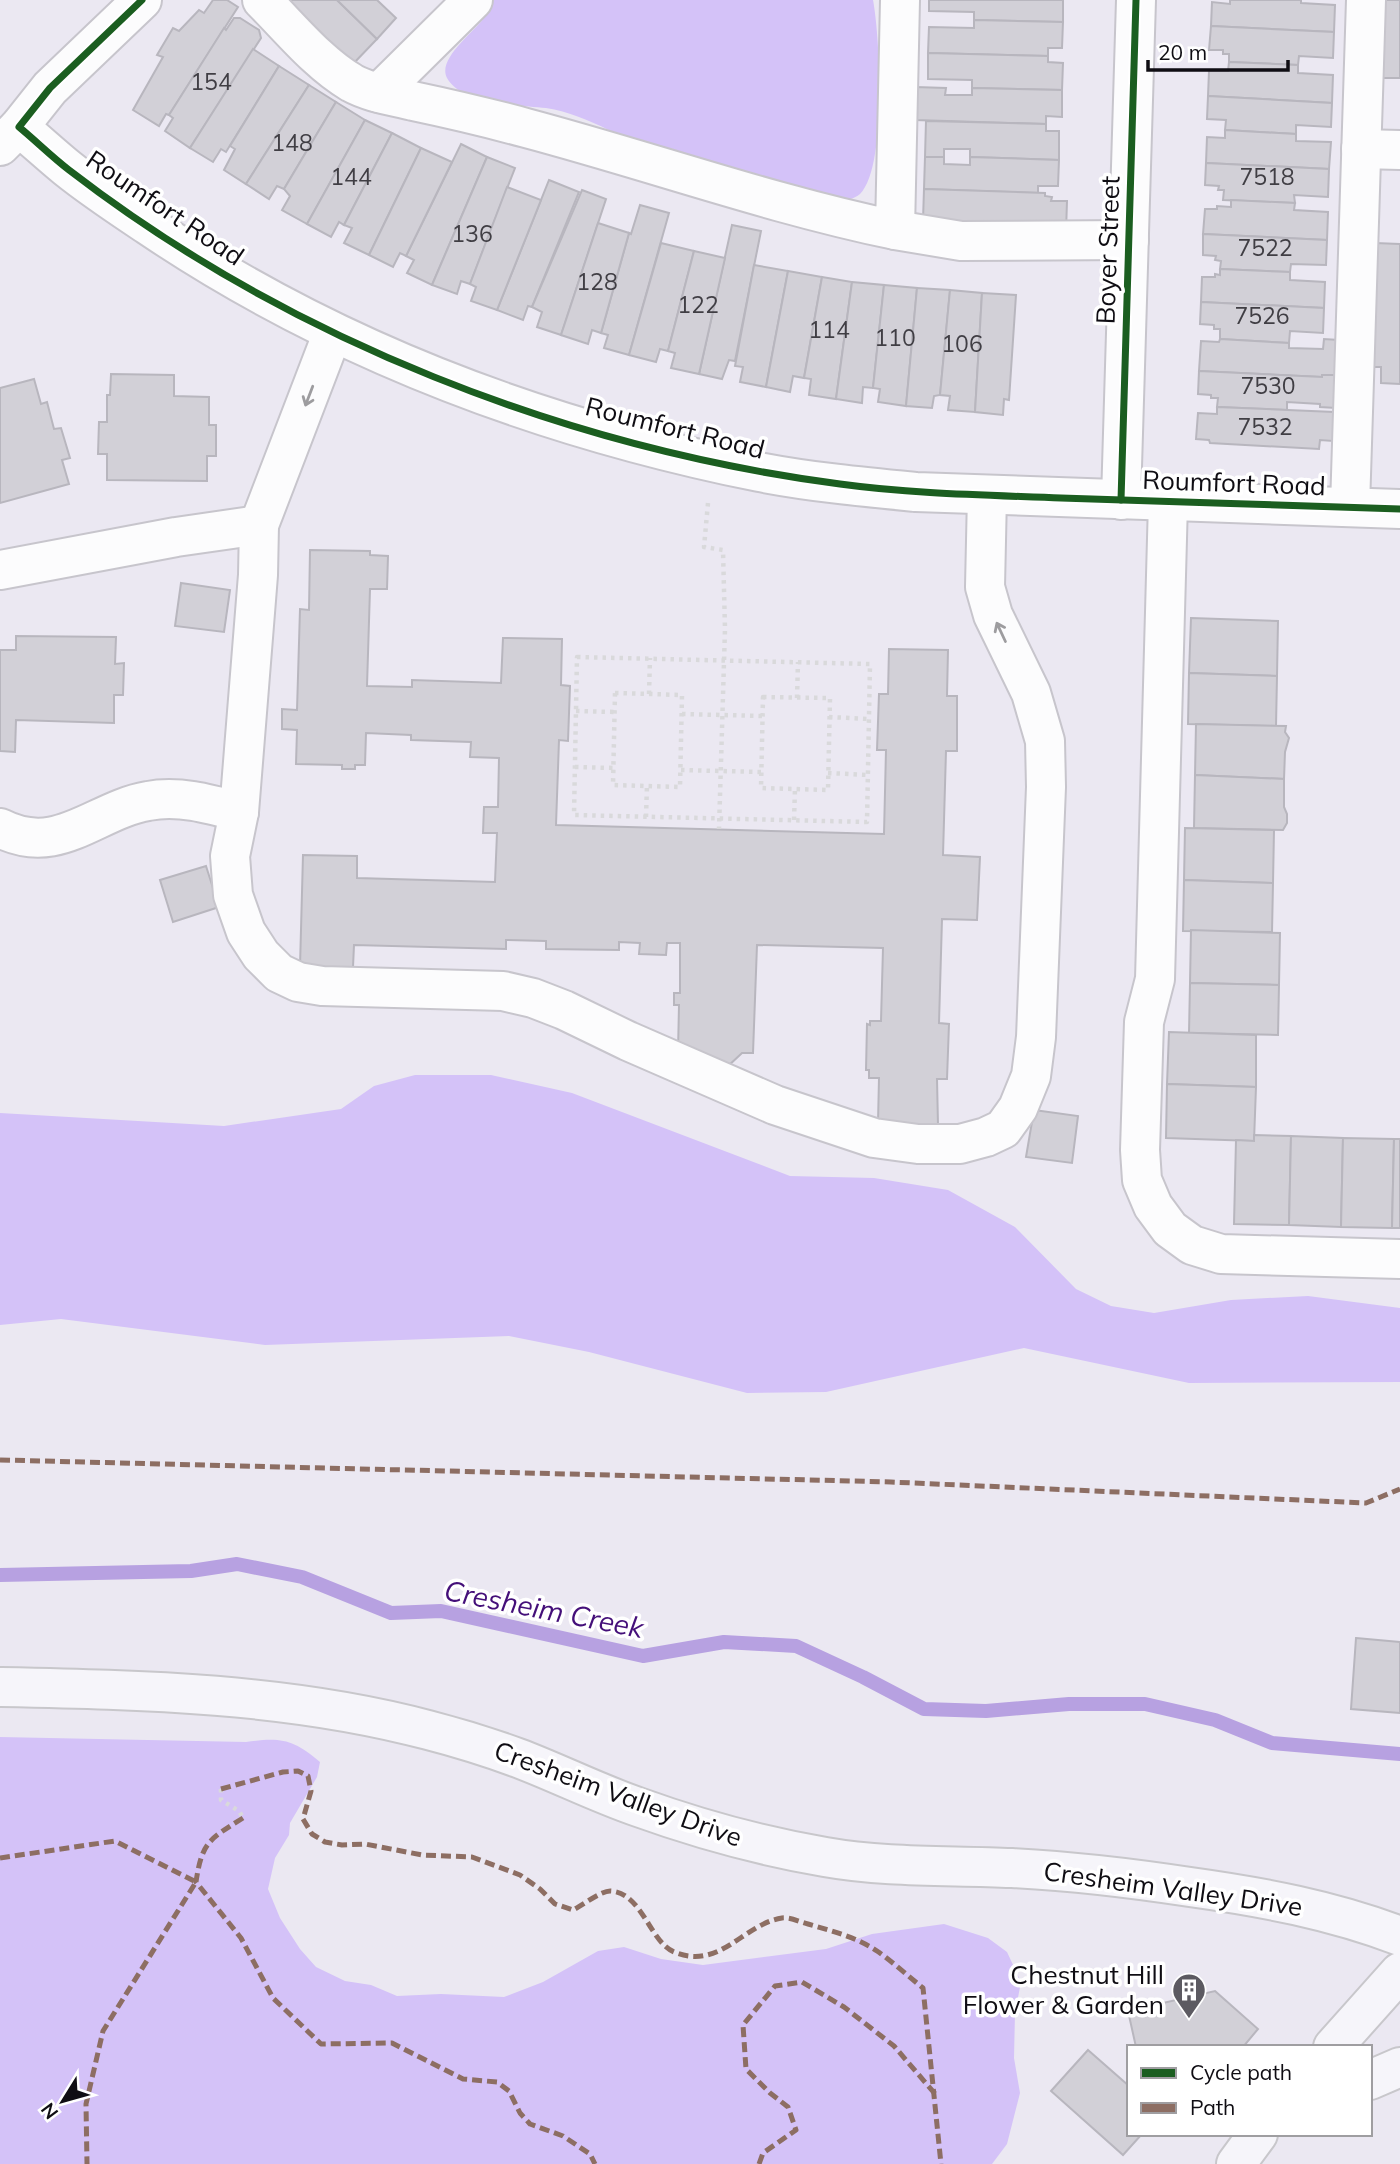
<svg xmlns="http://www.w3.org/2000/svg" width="1400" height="2164" font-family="Mulish,sans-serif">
	<rect width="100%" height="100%" fill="#ebe8f2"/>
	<g fill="#d4c2f8">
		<path d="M494,0H873C880,37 887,167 860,194C854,199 847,200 840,201C784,187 723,175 669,157C627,143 591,115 546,108C519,105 462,105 447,78C437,59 473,33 484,18C488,13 490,6 494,0Z"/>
		<path d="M415,1075H491L572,1093L790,1176L874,1178L948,1190L1015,1227L1076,1289L1111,1306L1154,1313L1231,1300L1308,1296L1400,1308V1382L1189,1383L1024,1348L826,1392L747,1393L589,1352L509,1336L265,1345L61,1319L0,1325V1113L224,1126L341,1109L374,1086Z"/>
		<path d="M0,1737L246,1742C281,1737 293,1739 320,1762L317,1777L290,1823L289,1835L275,1858L268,1889L280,1918L300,1949L316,1967L345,1981L371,1985L397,1996L441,1994L504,1997L543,1982L598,1951L624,1947L661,1959L703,1965L826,1949L872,1934L944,1924L988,1938L1007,1952L1021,1982L1015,2013L1014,2058L1020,2093L1007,2144L992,2164H0Z"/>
	</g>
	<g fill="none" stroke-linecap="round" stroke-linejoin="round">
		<path stroke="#b7a1e1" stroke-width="14" d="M0,1575L191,1571L237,1564L302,1577L391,1613L441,1611L643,1656L724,1642L796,1646L863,1677L924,1709L986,1711L1069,1704H1145L1215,1720L1272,1743L1400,1754"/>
	</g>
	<g fill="#d2d0d7" stroke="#b8b6be" stroke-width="2">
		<path d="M213,0H227L238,7L169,115L166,114L159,126L133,110L163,57L157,55L173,28L179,31L199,10L204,13Z"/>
		<path d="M284,0H337L377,39L352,65Z"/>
		<path d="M337,0H377L396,18L377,39Z"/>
		<path d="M929,0H1063V22L974,20V12L929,11Z"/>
		<path d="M1230,0H1301V3L1335,5L1334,32L1211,26L1212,2L1230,4Z"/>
		<path d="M1379,0H1400V78H1381Z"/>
		<path d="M234,18H240L259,30L261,38L190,148L165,131L173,118L169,115L224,28L226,30Z"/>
		<path d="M974,20L1063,22L1062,48H1048V56L928,53L929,27L974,28Z"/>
		<path d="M1211,26L1334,32L1333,58L1299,56L1298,65L1229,62V54H1223V50H1209Z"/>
		<path d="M253,49L279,66L226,152L221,149L213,162L190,148Z"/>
		<path d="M928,53L1048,56V62L1063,63L1062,90L972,88V80L928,79Z"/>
		<path d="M1229,62L1298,65V73L1333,75L1332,103L1208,96L1209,71H1228Z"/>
		<path d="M279,66L309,85L246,184L224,170L235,149L230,146Z"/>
		<path d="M309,85L336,102L284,189L277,186L269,199L246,184Z"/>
		<path d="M915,87L946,88L945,95H972V88L1062,90V117L1046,116V124L915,120Z"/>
		<path d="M1208,96L1332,103L1331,127L1296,125V134L1225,130L1226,120L1207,119Z"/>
		<path d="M336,102L365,120L307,224L282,210L290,196L284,189Z"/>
		<path d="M365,120L392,133L344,225L339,222L331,237L307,224Z"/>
		<path d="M926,121L1046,124V131H1059V160L970,157V149H944V157H925Z"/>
		<path d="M1225,130L1296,134V141L1331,142L1329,169L1206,163L1207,137L1225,138Z"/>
		<path d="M392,133L421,148L369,255L344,243L352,228L344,225Z"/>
		<path d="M461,144L487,157L432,285L407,273L414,260L406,256Z"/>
		<path d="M421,148L452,162L406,256L400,253L393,267L369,255Z"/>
		<path d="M487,157L515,168L470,284L461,281L457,294L432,285Z"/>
		<path d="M925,157H944V164L970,165V157L1059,160L1058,186H1038V193L924,189Z"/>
		<path d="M1206,163L1329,169L1328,197L1294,195L1295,203L1223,200L1224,190H1218L1219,186L1205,185Z"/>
		<path d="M549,180L579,192L532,307L528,306L523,320L497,310Z"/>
		<path d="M507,187L541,200L497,310L471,301L476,287L470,284Z"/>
		<path d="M924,189L1045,193V196L1052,197L1051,201H1067L1066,232L923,220Z"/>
		<path d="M582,190L606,199L561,335L537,327L542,312L532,307Z"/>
		<path d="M1231,200L1295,203L1294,210L1328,212L1327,240L1203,234L1205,209H1217V206L1231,207Z"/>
		<path d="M640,205L669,213L629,355L604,348L608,335L601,333L629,233L631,234Z"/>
		<path d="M598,223L629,233L601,333L592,330L588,344L561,335Z"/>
		<path d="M732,225L761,231L735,361L729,360L722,379L699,374Z"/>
		<path d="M1203,234L1327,240L1326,265L1291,264L1290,272L1220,269L1221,261L1215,260L1216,256L1203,255Z"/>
		<path d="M661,243L694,251L668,351L660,349L656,362L629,355Z"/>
		<path d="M1375,243L1400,244V384L1381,383V367H1369Z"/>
		<path d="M694,251L725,258L699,374L671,368L675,353L668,351Z"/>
		<path d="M754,265L788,271L766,387L740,382L743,367L735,366Z"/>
		<path d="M1220,269L1290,272V280L1325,282L1324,308L1201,302L1202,277H1215V274L1220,275Z"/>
		<path d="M788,271L822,277L804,378L793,376L790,392L766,387Z"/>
		<path d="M822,277L852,282L836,399L809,395L811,379L804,378Z"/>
		<path d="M852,282L884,285L873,388L863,387L862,403L836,399Z"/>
		<path d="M884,285L917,288L906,406L878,402L880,389L873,388Z"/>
		<path d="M917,288L950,290L940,395L934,396L932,408L906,406Z"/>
		<path d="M950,290L982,293L975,412L948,410L950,396L940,395Z"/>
		<path d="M982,293L1016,295L1009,400L1004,399L1003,415L975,412Z"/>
		<path d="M1201,302L1324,308L1323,333L1290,331L1289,343L1220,339V329H1214V325L1200,324Z"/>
		<path d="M1220,339L1289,343V348L1323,349L1324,339L1339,340L1338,375H1322V377L1199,371L1201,341L1219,342Z"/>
		<path d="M1199,371L1322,377V375H1338L1336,408L1320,407V404L1287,402V410L1217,407L1218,398H1211V395L1198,394Z"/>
		<path d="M111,374L174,375V396L209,397V425H216V456H207V481L107,480V454H98L99,422H107V395H110Z"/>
		<path d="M34,379L41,404L47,402L54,429L61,428L70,458L62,460L69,484L0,503V388Z"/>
		<path d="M1217,407L1334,412L1333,441L1320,440L1319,449L1210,443L1209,440L1196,439L1198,413L1217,414Z"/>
		<path d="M310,550L370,551V555L388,556L387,589H370L367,686L412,687V680L501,683L503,638L562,639L561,685L570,686L568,741L559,740L556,825L884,834L886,750H877L879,694H888L889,649L948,650L947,696H957V751H946L943,855L980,857L977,920L942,919L939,1023L949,1024L947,1079H937L938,1125L878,1123L879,1078H869V1070H866L867,1024L870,1025V1021H881L883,948L757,945L753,1053H742L727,1067L678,1052L679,1005H674V993H680V943H667L666,955L639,954L640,943L619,942V950L546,949V941L506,940V949L354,945L353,967H300L303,855L357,856V878L495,882L497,833H483L484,807H498L499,758L470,757L471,742L411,740V735L366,733L365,765H355V769H342V765L296,764L297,730L282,729V709L297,710L300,609L309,610Z"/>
		<path d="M181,583L230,590L224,632L175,626Z"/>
		<path d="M1191,618L1278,621L1277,676L1189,673Z"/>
		<path d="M16,636L116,637L115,664L124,663L123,695H114V723L16,720L15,752L0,751V650H16Z"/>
		<path d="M1189,673L1277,676L1276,726L1188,724Z"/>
		<path d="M1196,724L1286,726L1285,732L1289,738L1285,752L1284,779L1195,775Z"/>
		<path d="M1195,775L1284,779V807L1287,814V823L1283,830L1194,828Z"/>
		<path d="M1185,828L1274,830L1273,883L1184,880Z"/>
		<path d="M206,866L219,907L173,922L160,880Z"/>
		<path d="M1184,880L1273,883L1272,932L1183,931Z"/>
		<path d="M1191,930L1280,933L1279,985L1190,983Z"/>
		<path d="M1190,983L1279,985L1278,1035L1189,1033Z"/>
		<path d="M1169,1032L1256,1035V1087L1167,1084Z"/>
		<path d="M1167,1084L1256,1087L1254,1141L1166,1138Z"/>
		<path d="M1034,1110L1078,1116L1072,1163L1026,1157Z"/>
		<path d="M1254,1135L1291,1136L1289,1225L1234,1224L1236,1140L1254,1141Z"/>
		<path d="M1291,1136L1343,1138L1341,1227L1289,1225Z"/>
		<path d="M1343,1138L1394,1139L1392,1228L1341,1227Z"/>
		<path d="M1394,1139H1400V1228H1392Z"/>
		<path d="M1356,1638L1400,1642V1713L1351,1709Z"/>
		<path d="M1215,1991L1258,2029L1243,2047H1136L1128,2011Z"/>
		<path d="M1088,2050L1129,2086V2134H1142L1123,2155L1051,2091Z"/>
	</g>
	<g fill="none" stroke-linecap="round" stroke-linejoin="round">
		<g stroke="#c7c5cc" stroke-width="42">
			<g id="minor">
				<path d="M262,0C290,28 318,63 352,83C370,93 393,96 413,101C451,109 489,118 526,128C650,161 770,204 895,230L900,0"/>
				<path d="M379,93L473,0"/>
				<path d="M19,127C35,140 51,155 67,168C93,189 122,208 149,226C333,350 542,428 759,472C811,482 864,487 916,492L1400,509"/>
				<path d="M0,146L19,127L50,88L142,0"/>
				<path d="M1361,149L1400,150"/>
				<path d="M895,230L961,241L1129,240"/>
				<path d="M333,332L259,525L258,575L239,812L230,856L233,895L246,932L261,955L279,973L298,982L322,986L503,991L533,998L564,1010L628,1041L775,1105L874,1138L918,1144H960L986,1137L1003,1129L1018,1108L1031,1076L1036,1037L1046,787L1045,741L1031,693L993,615L985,587L987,495"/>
				<path d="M1121,500L1136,0"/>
				<path d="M1168,502L1155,979L1144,1022L1140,1150L1142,1180L1153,1206L1170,1229L1192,1245L1221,1254L1400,1259"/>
				<path d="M1350,507L1366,0"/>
				<path d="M0,570L176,537L259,525"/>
				<path d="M0,828C58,858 95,810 148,801C179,795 210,804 239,812"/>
			</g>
		</g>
		<g stroke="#c8c7cb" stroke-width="42">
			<g id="major">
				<path d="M0,1687C143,1690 289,1693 428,1730C459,1738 488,1747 518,1758C558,1773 597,1793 638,1807C699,1829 761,1846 825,1857C887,1868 949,1865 1012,1868C1072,1871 1131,1878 1190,1887C1262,1897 1332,1910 1400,1936"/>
				<path d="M1333,2047L1400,1972"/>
				<path d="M1370,2080L1400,2067"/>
				<path d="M1236,2164L1258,2134"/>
			</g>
		</g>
		<g stroke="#d9d9db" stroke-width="4.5" stroke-dasharray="3.5 5" stroke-linecap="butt">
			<path d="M708,503L704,547L723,550L725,629L719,829"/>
			<path d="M577,657L870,664L867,822L574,815Z"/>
			<path d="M615,693L682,695L680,787L613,785Z"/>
			<path d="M649,694L650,658"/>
			<path d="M763,697L830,698L828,790L761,788Z"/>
			<path d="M797,698L798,662"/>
			<path d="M576,711L615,712"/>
			<path d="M682,714L763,716"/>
			<path d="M829,717L869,719"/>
			<path d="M575,767L614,768"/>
			<path d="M681,770L761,772"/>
			<path d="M828,773L868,775"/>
			<path d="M646,817L647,785"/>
			<path d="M794,820L795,789"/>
			<path d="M221,1789V1800L239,1811L243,1818"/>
		</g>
		<use href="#minor" stroke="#fcfcfd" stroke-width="38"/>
		<use href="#major" stroke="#f6f5fa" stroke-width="38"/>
		<g stroke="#8d6e63" stroke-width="5" stroke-dasharray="10 5" stroke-linecap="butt">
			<path d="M0,1460L891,1482L1366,1503L1400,1489"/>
			<path d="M221,1789L283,1772L298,1771L308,1776L311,1791L303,1819L312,1834L325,1842L342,1845L365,1844L422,1855L472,1857L520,1875L540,1889L555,1904L573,1910C583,1905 602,1890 611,1891C642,1893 650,1942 674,1952C720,1971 743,1924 782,1918C790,1917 800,1922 808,1924C832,1931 856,1937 877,1951C893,1962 908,1976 923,1988L941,2164"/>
			<path d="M243,1818C210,1839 202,1841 196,1882L241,1938L273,1998L321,2044L392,2043L463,2079L497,2082L509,2091L520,2113L530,2124L563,2136L590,2154L595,2164"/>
			<path d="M0,1858L115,1841L196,1882L103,2031L86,2104L87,2164"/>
			<path d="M759,2164L763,2153L796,2130L788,2107L770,2093L746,2069L743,2025L775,1986L802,1982L844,2007L894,2046L936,2095"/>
		</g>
		<g stroke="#fff" stroke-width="11">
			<g id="cycleway">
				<path d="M142,0L50,88L19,127C36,141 52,157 69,170C288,339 566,448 840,484C913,494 987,495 1061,498C1174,502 1287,505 1400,509"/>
				<path d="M1121,500L1136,0"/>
			</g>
		</g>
		<use href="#cycleway" stroke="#1b5e20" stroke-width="7"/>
	</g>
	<defs><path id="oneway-shaft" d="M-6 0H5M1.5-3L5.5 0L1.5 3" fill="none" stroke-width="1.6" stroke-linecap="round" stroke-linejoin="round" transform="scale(1.75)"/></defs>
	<g stroke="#9d9c9f">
		<use href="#oneway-shaft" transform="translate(309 396) rotate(111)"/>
		<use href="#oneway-shaft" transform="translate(1001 632) rotate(-115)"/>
	</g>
	<defs>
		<g id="building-pin" transform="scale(1.75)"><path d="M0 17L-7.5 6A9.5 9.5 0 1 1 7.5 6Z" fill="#5c5a61" stroke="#fff"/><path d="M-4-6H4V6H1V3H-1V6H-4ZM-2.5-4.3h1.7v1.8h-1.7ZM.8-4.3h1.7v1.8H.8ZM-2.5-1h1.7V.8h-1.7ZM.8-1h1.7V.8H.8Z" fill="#fff"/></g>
	</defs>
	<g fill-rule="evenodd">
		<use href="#building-pin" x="1189" y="1990"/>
	</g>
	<g text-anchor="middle" stroke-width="7" stroke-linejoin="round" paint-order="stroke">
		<g font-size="23" fill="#403e44">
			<text x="211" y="90">154</text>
			<text x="292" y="151">148</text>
			<text x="351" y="185">144</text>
			<text x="1267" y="185">7518</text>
			<text x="472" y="242">136</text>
			<text x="1265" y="256">7522</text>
			<text x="597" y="290">128</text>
			<text x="698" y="313">122</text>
			<text x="1262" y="324">7526</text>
			<text x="829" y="338">114</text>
			<text x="895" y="346">110</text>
			<text x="962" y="352">106</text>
			<text x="1268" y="394">7530</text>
			<text x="1265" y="435">7532</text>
		</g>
		<g font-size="26" fill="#0f0d13" stroke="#fff">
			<text transform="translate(165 208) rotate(34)" y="9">Roumfort Road</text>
			<text transform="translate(1108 250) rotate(-88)" y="9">Boyer Street</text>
			<text transform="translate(675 428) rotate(14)" y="9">Roumfort Road</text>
			<text transform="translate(1234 483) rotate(2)" y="9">Roumfort Road</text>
			<text transform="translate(618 1794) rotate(20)" y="9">Cresheim Valley Drive</text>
			<text transform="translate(1173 1889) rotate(8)" y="9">Cresheim Valley Drive</text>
		</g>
		<g font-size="26" fill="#0f0d13" stroke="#fff" text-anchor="end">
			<text x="1164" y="1984">Chestnut Hill<tspan x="1164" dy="30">Flower &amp; Garden</tspan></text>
		</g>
		<g font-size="28" font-style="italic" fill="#440f79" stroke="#fff">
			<text transform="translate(544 1609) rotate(11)" y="10">Cresheim Creek</text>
		</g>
	</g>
	<rect x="1127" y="2045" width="245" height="91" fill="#ffffff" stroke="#9f9ea1" stroke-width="2"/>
	<rect x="1141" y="2068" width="35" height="10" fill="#1b5e20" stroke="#9f9ea1" stroke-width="2"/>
	<text x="1190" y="2080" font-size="21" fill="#0f0d13">Cycle path</text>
	<rect x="1141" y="2103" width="35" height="10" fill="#8d6e63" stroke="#9f9ea1" stroke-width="2"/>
	<text x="1190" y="2115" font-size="21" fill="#0f0d13">Path</text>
	<g transform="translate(63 2101) rotate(233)" stroke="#ffffff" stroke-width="5" paint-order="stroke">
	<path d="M0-5L12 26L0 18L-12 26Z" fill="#0f0d13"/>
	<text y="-10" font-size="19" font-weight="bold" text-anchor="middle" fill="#0f0d13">N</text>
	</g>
	<path d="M1148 60v10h140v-10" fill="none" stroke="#0f0d13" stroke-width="3.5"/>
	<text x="1158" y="60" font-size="21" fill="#0f0d13" stroke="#ffffff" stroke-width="5" paint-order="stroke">20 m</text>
</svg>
